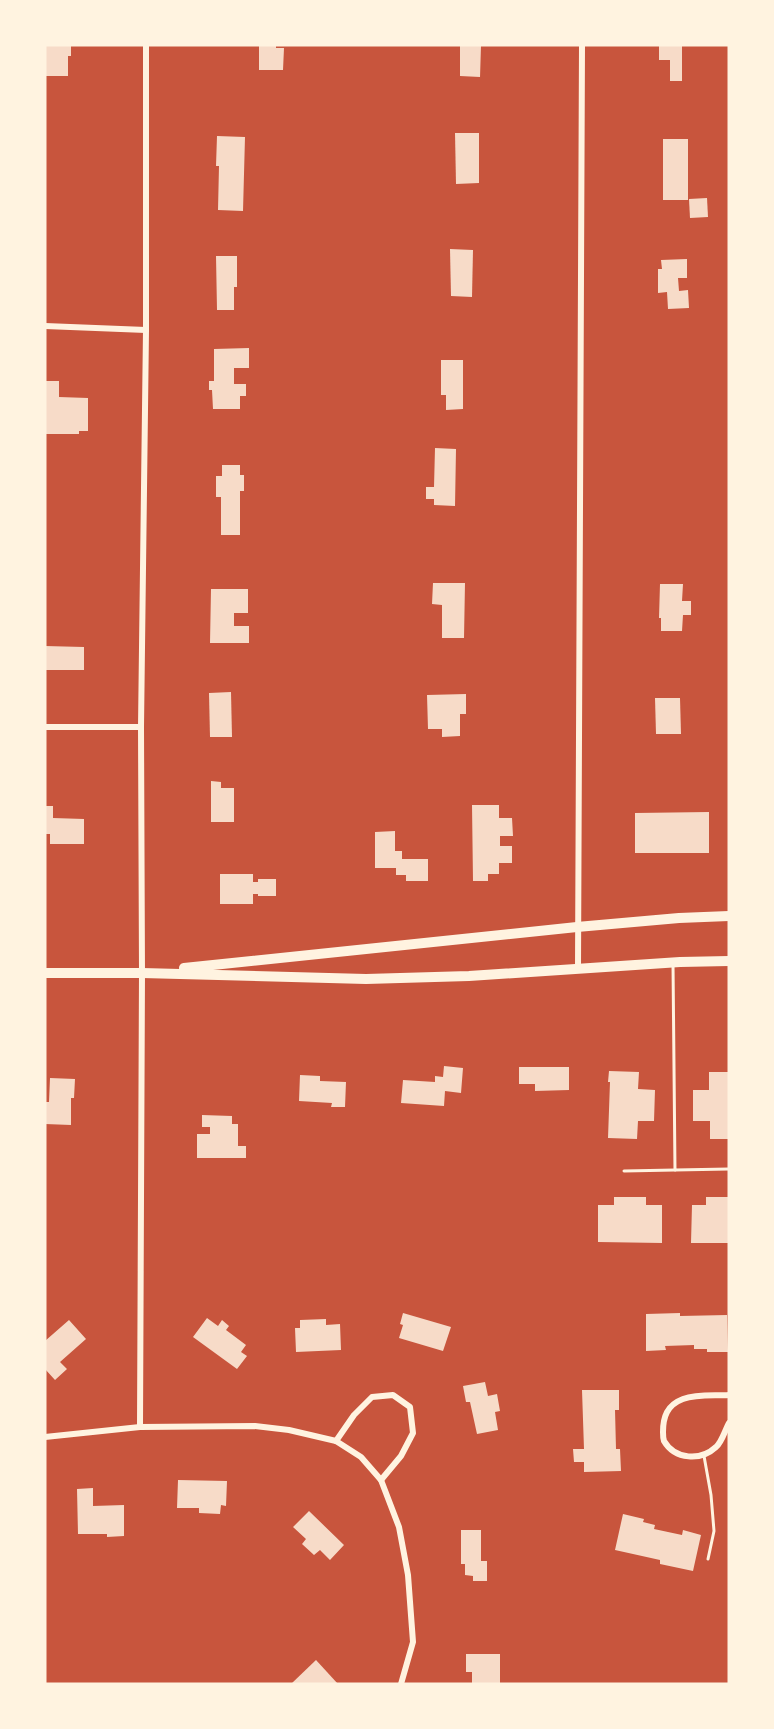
<svg xmlns="http://www.w3.org/2000/svg" width="774" height="1729" font-family="Raleway,sans-serif">
	<rect width="100%" height="100%" fill="#c8553d"/>
	<g fill="#f7dbc8">
		<path d="M45,45H71V56H68V76H46Z"/>
		<path d="M259,45H276V48H284L283,70H259Z"/>
		<path d="M460,45H481L480,77L460,76Z"/>
		<path d="M659,45H682V81H670V60H659Z"/>
		<path d="M455,133H479V183L456,184Z"/>
		<path d="M217,136L245,137L243,211L218,210L219,166H216Z"/>
		<rect x="663" y="139" width="25" height="61"/>
		<path d="M707,198L708,217L690,218L689,199Z"/>
		<path d="M450,249L473,250L472,297L451,296Z"/>
		<path d="M216,256H237V287H234V310H217Z"/>
		<path d="M687,259V278H678L679,291L688,290L689,308L668,309L667,292L658,293V269H662L661,260Z"/>
		<path d="M249,348V368H234V384H246V396H240V409H213L212,390H209V381H214V349Z"/>
		<path d="M441,360H463V409L446,410V395H441Z"/>
		<path d="M45,381H59V397L88,398V431H79V434H45Z"/>
		<path d="M435,448L456,449L455,506L434,505V499H426V487H434Z"/>
		<path d="M222,465H240V475H244V491H240V535H221V497H216V476H222Z"/>
		<path d="M433,583H465L464,638H442V605L432,604Z"/>
		<path d="M660,584H683L682,601H691V615H683L682,631H661V618H659Z"/>
		<path d="M211,589H248V613H234V626H249V643H210Z"/>
		<path d="M45,646L84,647V670H45Z"/>
		<path d="M231,692L232,737H210L209,693Z"/>
		<path d="M466,694V714H460V736L442,737V729H428L427,695Z"/>
		<path d="M655,698H680L681,734H656Z"/>
		<path d="M211,781L221,782V788H234V822H211Z"/>
		<path d="M472,805H499V818H512L513,836H500V846H512V863H499V874H488V881H473Z"/>
		<path d="M45,806H53V818L84,819V844H50V834H45Z"/>
		<path d="M709,812V853H635V813Z"/>
		<path d="M395,831V851H402V859H428V881H406V875H396V868H375V832Z"/>
		<path d="M220,874H253V882H258V879H276V896H258V894H253V904H220Z"/>
		<path d="M444,1066L463,1068L461,1093L445,1091L444,1106L401,1103L403,1080L435,1082V1076L443,1077Z"/>
		<path d="M519,1067H569V1090L535,1091V1084H519Z"/>
		<path d="M609,1071L639,1072L638,1089L655,1090L654,1121H638L637,1139L608,1138L610,1082H608Z"/>
		<path d="M709,1072H729V1139H710V1121H693V1090H709Z"/>
		<path d="M300,1075L320,1076V1081L346,1082L345,1107H331L332,1103L299,1101Z"/>
		<path d="M50,1078L75,1079L74,1098H71V1125L45,1124V1102H49Z"/>
		<path d="M202,1115L232,1116V1124H238V1146H246V1158H197V1134H210V1127H202Z"/>
		<path d="M614,1197H646V1205H662V1243L598,1242V1205H614Z"/>
		<path d="M706,1197H729V1243H691L692,1205H706Z"/>
		<path d="M403,1313L451,1327L443,1351L399,1338L403,1325L400,1324Z"/>
		<path d="M680,1313V1316L727,1315L728,1352H707V1349H694V1345L665,1346L666,1350L646,1351V1314Z"/>
		<path d="M207,1318L218,1326L222,1320L229,1326L226,1330L246,1345L241,1352L247,1356L237,1369L193,1337Z"/>
		<path d="M326,1319V1325L340,1324L341,1350L296,1352L295,1328H300V1320Z"/>
		<path d="M69,1320L86,1339L60,1362L67,1369L55,1380L45,1369V1341Z"/>
		<path d="M485,1382L488,1396L497,1394L500,1411L495,1412L498,1430L477,1434L470,1402H466L463,1386Z"/>
		<path d="M582,1390H619V1410H615L616,1449H620L621,1471L584,1472V1462H574L573,1449H584Z"/>
		<path d="M178,1480L227,1481L226,1506L221,1505L220,1514L199,1513V1508H177Z"/>
		<path d="M93,1488V1506L124,1505V1536L107,1537V1534H78L77,1489Z"/>
		<path d="M309,1511L344,1545L330,1560L320,1550L314,1555L302,1544L306,1539L293,1527Z"/>
		<path d="M623,1514L644,1519L643,1522L655,1525L654,1529L682,1535L683,1530L701,1535L693,1571L660,1564V1560L615,1550Z"/>
		<path d="M461,1530H481V1561H487V1581H473V1576L465,1575V1564H461Z"/>
		<path d="M466,1654H500V1684H472V1672H466Z"/>
		<path d="M316,1660L338,1684H291Z"/>
	</g>
	<g fill="none" stroke-linecap="round" stroke-linejoin="round">
		<g stroke="#fff3e0" stroke-width="3">
			<path d="M673,964L675,1170L729,1169"/>
			<path d="M624,1171L675,1170"/>
			<path d="M704,1456L711,1495L714,1531L708,1559"/>
		</g>
		<g stroke="#fff3e0" stroke-width="6">
			<path d="M45,326L146,330"/>
			<path d="M45,727H141"/>
			<path d="M578,969L582,45"/>
			<path d="M729,1395C714,1396 697,1394 683,1399C667,1405 663,1417 663,1432C663,1435 663,1438 664,1441C675,1460 701,1461 716,1447C722,1442 725,1430 729,1423"/>
			<path d="M140,1427L142,973L141,727L146,330V45"/>
			<path d="M45,1437L140,1427L255,1426L289,1430L336,1441L361,1457L381,1480L399,1527L408,1575L413,1642L401,1684"/>
			<path d="M336,1441L354,1415L372,1397L393,1395L410,1407L413,1433L401,1456L381,1480"/>
		</g>
		<g stroke="#fff3e0" stroke-width="10">
			<path d="M184,968L577,927L679,918L729,916"/>
			<path d="M45,973H142L366,979L469,976L680,962L729,961"/>
		</g>
	</g>
	<rect width="774" height="1729" fill="none" stroke="#fff3e0" stroke-width="93"/>
</svg>
